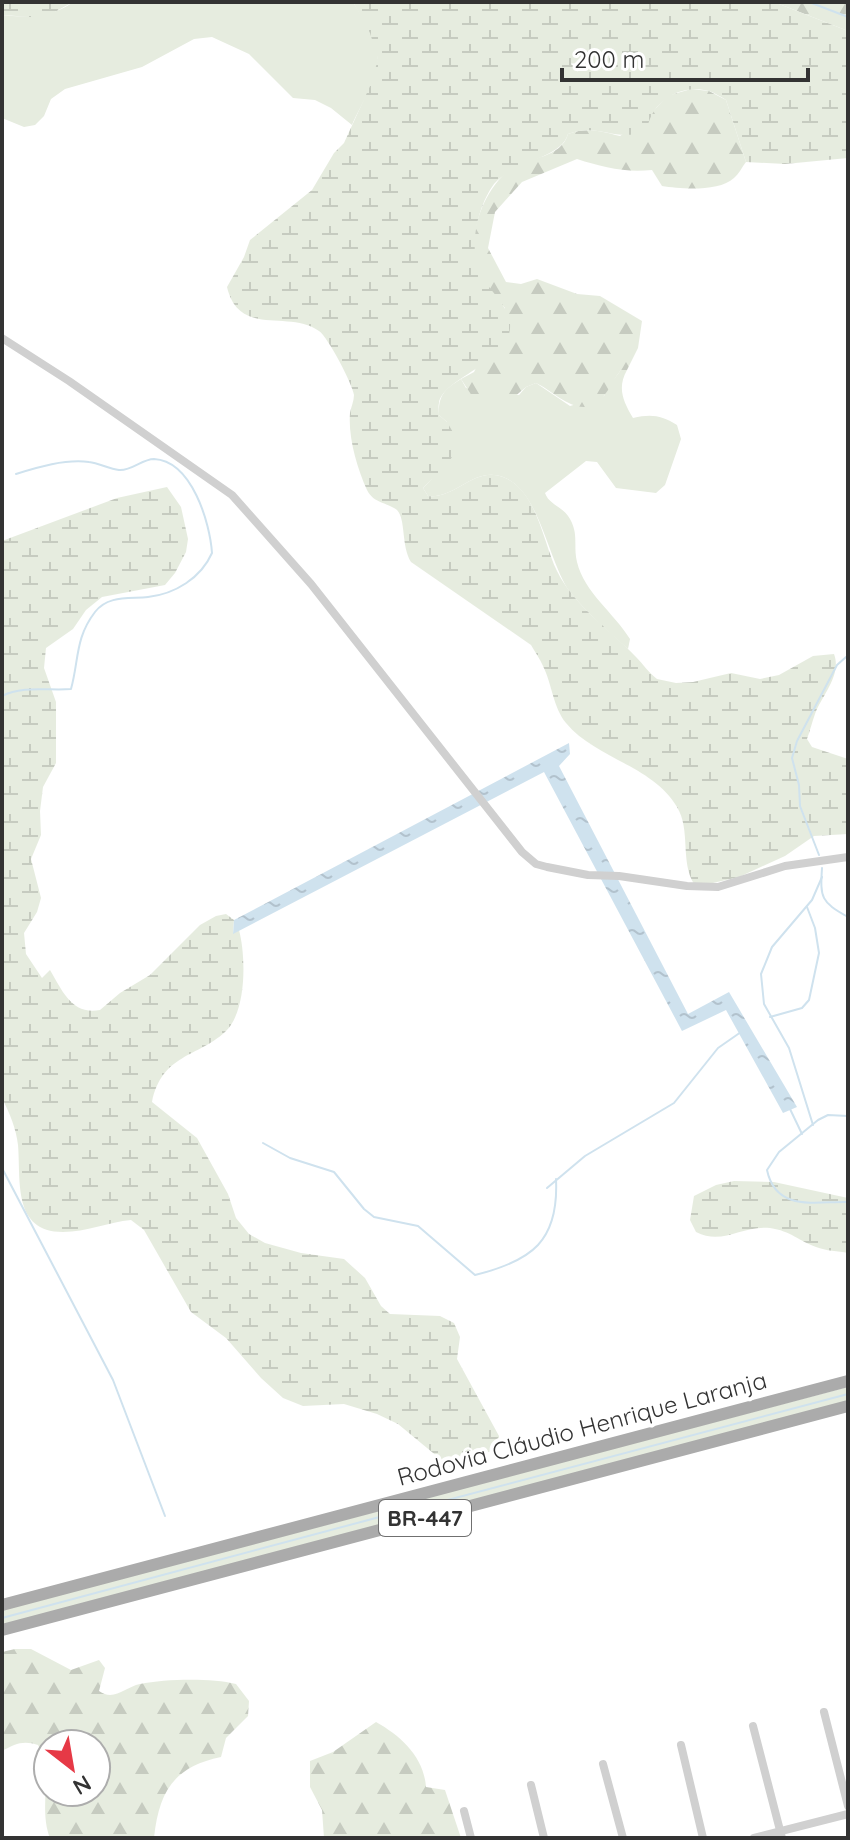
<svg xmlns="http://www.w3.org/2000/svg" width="850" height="1840" font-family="Quicksand,sans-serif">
	<defs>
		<pattern id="forest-firs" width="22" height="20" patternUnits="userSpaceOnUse" patternTransform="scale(2)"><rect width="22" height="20" fill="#e6ecdf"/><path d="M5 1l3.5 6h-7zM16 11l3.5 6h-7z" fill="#c6cbc0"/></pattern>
		<pattern id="wetland-marsh" width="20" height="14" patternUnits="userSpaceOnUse" patternTransform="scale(2)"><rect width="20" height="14" fill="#e6ecdf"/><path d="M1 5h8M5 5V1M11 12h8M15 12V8" fill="none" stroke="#c6cbc0"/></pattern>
		<pattern id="water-ripples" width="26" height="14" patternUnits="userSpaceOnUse" patternTransform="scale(2)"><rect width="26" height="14" fill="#cfe2ee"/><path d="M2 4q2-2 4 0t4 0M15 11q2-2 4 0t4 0" fill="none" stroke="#b2c2cd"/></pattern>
	</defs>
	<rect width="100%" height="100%" fill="#fff"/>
	<g fill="#e6ecdf">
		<path d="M73,2H353C362,17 378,41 378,60C377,81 360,106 352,125L331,108L315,100L293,98L249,54L212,37L194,39L142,67L65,89L51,99L44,116L35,125L24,127L2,118V15C26,18 54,17 73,2Z"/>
		<path d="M621,370H627C617,388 623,401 633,418C651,414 661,415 677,425L681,439L665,485L656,493L616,488L597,462L586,461L545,493C549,505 564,507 570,519C579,535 573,546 577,562C584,592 614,613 630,639L628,649C608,631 587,613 570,592C548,562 540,490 503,477C474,466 456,499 428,496L423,488L432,479L447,422L439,415C438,395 445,389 461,379L466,388L519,395L526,387L536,383L570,406L604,396L611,383Z"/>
		<path d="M848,1387V1401L399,1520L395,1506Z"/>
		<path d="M390,1508L393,1521L2,1625V1610Z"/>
	</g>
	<g fill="url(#forest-firs)" fill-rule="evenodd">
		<path d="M774,2H848V31Z"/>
		<path d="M691,89L709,91L726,100L746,162C742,167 739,174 734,178C719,192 681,189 662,186L652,170C625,173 602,167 577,159L522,182L495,212L488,248L506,282L521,284L537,279L577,294L600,296L642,321L638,348L627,370H621C614,378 610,389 603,397C581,422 557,393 536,383L526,387L507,403L474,399L461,379L474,372L505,308C495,295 478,278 475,262C468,231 486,185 512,168C530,157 561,158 568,134C587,127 600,131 620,136L648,117L667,96Z"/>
		<path d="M15,1649H31L71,1670L99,1660L105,1668L99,1691C114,1702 125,1687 140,1684C166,1679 211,1678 236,1684L249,1701L248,1716L226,1738L221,1757C173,1767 159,1792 154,1838H50C38,1808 54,1772 38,1745C23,1740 15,1744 2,1751V1652ZM48,1744H96V1792H48Z"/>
		<path d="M376,1722C401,1736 424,1757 426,1787L445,1790L461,1838H324L322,1810L310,1787V1761L333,1752Z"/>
	</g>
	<g fill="url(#wetland-marsh)">
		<path d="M2,2H73L44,18L2,15Z"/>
		<path d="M353,2H774L848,31V158L785,164L746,162L726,100C721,97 715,93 709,91C680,83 650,102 647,131C613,143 600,122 568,134C561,159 513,161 494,184C477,207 467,252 482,277C491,292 508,305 510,324C513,362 443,377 439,403C438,407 439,411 439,415L447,422L458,441C453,464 439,472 423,488L428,496C456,499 474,466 503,477C537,489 543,543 557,571C574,606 610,629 636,657C643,664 649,673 657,679L676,683L693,682L731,673L760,679L779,675L813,656L834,654C842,675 822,695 815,714C812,722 810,731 807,739L812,747L848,759V834L814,836L785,856L739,877L704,885L694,884C680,861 691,830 677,807C652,765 596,759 566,723C553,707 552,684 543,666C540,659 535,652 531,645L411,562C401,546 406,519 397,510C387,502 374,504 367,490C357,468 348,437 350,413C351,407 354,401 354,395C353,385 328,337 319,331C289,309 239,338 227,287L244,257L250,240L312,190L334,153L344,143L371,84L378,59L370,33Z"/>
		<path d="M167,487L181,507L188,539L186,552L175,573L165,585L102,597L86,610L73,629L46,648L44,668L56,702V763L43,787L40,811L41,835L31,859L41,898L37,912L24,933L26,954L42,978L50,970C63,992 72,1015 100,1010L120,993L150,975L200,925L216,916L226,914L234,920L233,933L239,930C246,956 247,1012 225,1032C198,1057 162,1054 152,1102L197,1138L228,1194L236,1218L249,1234L265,1243L301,1253L344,1259L365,1278L381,1306L390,1314L440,1316L454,1323L460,1337L457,1359L499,1436V1448L450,1467L398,1424L377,1414L344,1404L303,1406L283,1398L261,1378L226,1338L191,1312L144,1230L131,1220C109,1222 86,1232 63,1232C12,1232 21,1180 18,1145C16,1128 10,1114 2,1098V541L117,498Z"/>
		<path d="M734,1181L774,1182L848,1198V1253C838,1251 826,1251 816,1247C799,1241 791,1231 770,1228C741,1225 723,1246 696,1232L690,1220L694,1196L716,1185Z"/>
	</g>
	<path fill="url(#water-ripples)" d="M569,743L570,754L559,766L688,1014L729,992L797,1107L783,1113L726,1010L682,1031L544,772L233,934L234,920Z"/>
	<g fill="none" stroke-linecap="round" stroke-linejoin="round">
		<g stroke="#cfe2ee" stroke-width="2">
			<path d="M809,2L848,17"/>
			<path d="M2,696C23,685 49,691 71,689C79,660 75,638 95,612C108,595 129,599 148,597C175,594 201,578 212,553C210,523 192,461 154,459C142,459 132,471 119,470C109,469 99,463 89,462C65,459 38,467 16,474"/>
			<path d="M819,855L800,806L799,785L792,758L797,741L837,665L846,657"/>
			<path d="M822,868C820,898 821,902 848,917"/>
			<path d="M770,1017L802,1008L809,1000L819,953L815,928L807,907"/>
			<path d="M790,1109L802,1134"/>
			<path d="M848,1116L828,1115L818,1120L779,1152L767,1170C776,1213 818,1201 848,1202"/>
			<path d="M813,1125L789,1048L764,1004L761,974L772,947L812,900L822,877"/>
			<path d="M263,1143L290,1158L334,1172L364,1209L374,1217L418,1226L475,1275C532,1261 559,1241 556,1179"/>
			<path d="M2,1168L113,1380L165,1516"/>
			<path d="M547,1188L585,1156L674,1103L718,1048L741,1032"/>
			<path d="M402,1512L848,1394"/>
			<path d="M2,1618L387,1515"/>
		</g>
		<g stroke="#d0d0d0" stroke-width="8">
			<path d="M2,338L69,381L232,495L311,584L522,852L536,864L547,867L588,875L619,876L687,886L718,887L785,866L848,857"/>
			<path d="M824,1712L848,1806"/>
			<path d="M753,1726L782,1838"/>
			<path d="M681,1745L703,1838"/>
			<path d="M603,1764L623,1838"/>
			<path d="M531,1785L544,1838"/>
			<path d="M464,1811L471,1838"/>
			<path d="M754,1838L848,1814"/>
		</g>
		<g stroke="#ababab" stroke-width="12">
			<path d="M2,1605L848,1381"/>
			<path d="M2,1630L848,1406"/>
		</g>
	</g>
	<g text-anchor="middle" stroke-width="8" stroke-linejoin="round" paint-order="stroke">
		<rect fill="#fff" stroke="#707070" stroke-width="2" x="379" y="1500" width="92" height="36" rx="6"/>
		<g font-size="22" font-weight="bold" fill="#333">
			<text x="425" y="1526">BR-447</text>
		</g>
		<g font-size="24" fill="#333" stroke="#fff">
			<text transform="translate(582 1429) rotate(-15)" y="8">Rodovia Cláudio Henrique Laranja</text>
		</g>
	</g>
	<rect width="850" height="1840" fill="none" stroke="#333333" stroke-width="8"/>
	<g transform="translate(72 1768) rotate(149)"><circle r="38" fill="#ffffff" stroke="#adadad" stroke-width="2"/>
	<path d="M0-6L14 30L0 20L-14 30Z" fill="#e63946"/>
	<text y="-12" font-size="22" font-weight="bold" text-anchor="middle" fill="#333333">N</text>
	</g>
	<path d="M562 68v12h246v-12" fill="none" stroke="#333333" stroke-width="4"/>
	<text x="574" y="68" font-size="24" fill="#333333" stroke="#ffffff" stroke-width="6" paint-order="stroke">200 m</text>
</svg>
